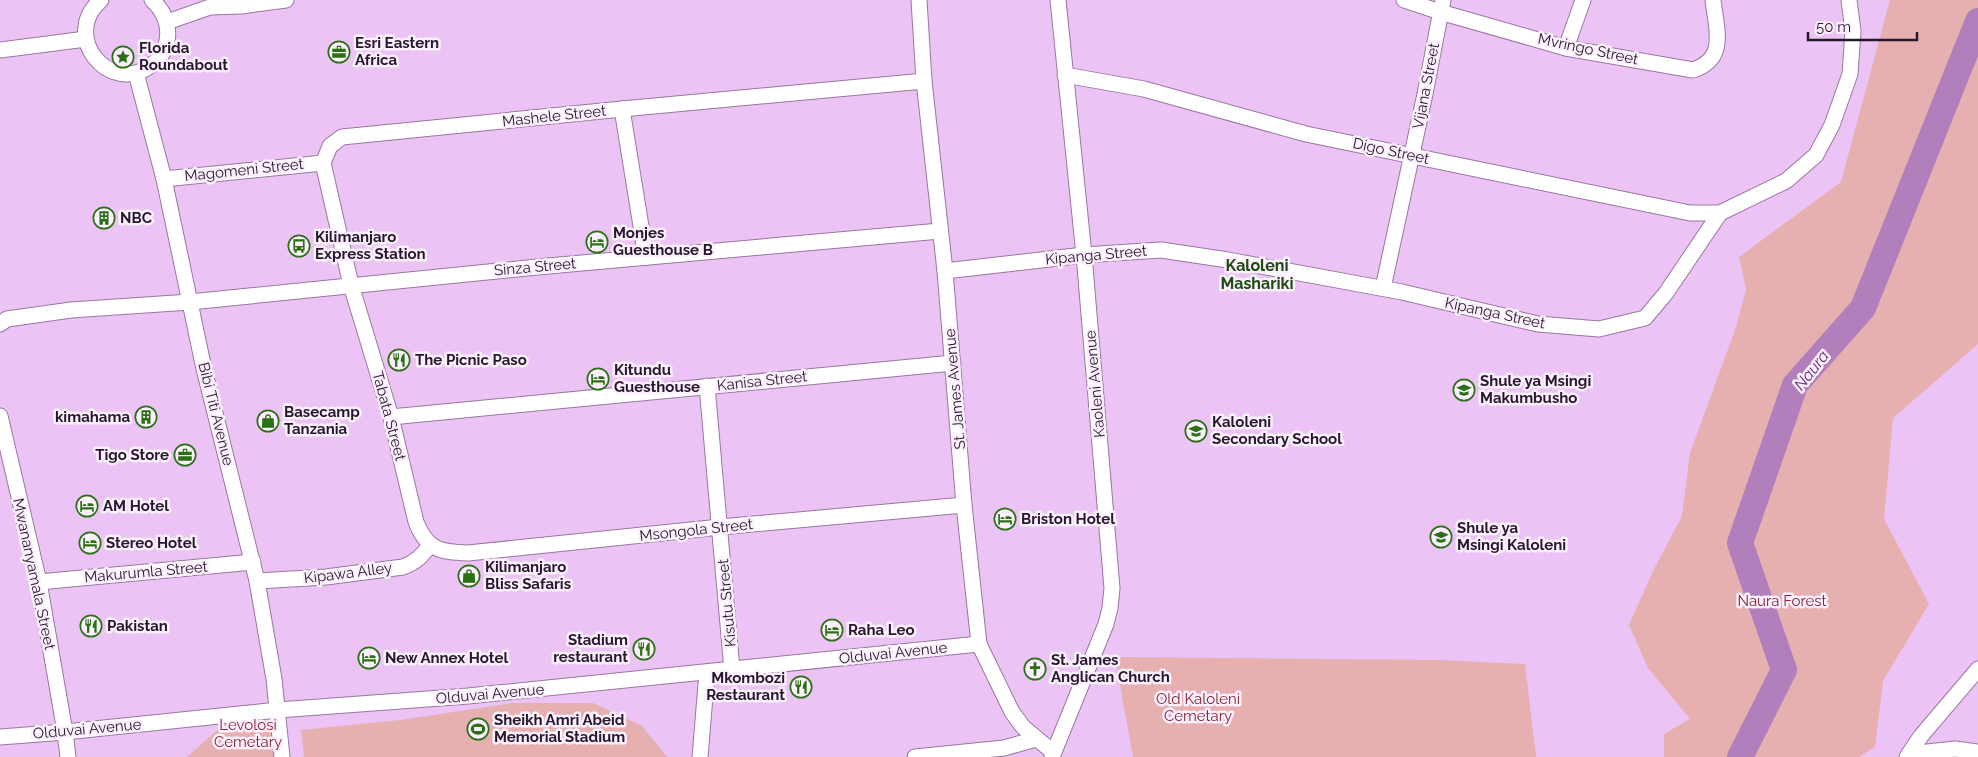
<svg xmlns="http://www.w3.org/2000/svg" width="1978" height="757" font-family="Raleway,sans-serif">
	<rect width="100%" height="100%" fill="#ebc3f4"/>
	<g fill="#e5b0af">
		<path d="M1890,0H1978V344L1893,418L1884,519L1929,604L1883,681L1875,747L1859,757H1664V734L1690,719L1648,668L1629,625L1654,569L1682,516L1690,453L1735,330L1746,290L1739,257L1841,182Z"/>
		<path d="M1115,657L1438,660L1525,664L1536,757H1133Z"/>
		<path d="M513,703H593L642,726L667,757H304L301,730L400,720Z"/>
		<path d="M268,706L275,757H187L241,709Z"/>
	</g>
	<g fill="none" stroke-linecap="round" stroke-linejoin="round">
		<path stroke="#b17fbc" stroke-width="26" d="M1740,757L1784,670L1740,543L1795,385L1863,308L1978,21"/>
		<g stroke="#9b76a4" stroke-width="17">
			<g id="minor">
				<path d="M101,0C60,35 109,96 150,66C159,60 165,51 167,41C170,24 164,11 152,0"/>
				<path d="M919,0L924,81L945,271L964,505L979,644L1012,712L1023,727L1053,752"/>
				<path d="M1404,0L1440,12L1566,48L1693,70C1728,59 1716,28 1713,0"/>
				<path d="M167,22L210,7L241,6L286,0"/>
				<path d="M1566,48L1583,0"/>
				<path d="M0,50L86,39"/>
				<path d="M136,73L164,179L204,369L257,581L274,679L282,757"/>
				<path d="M1065,75L1144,89L1306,134L1690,213H1720"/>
				<path d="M924,81L622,109L342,137L330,146L323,163L351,285L391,417L416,522C427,550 440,552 468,553L720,527L964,505"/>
				<path d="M622,109L646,257"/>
				<path d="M164,179L323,163"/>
				<path d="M945,271L1084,255L1161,250L1228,260L1402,292L1538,324L1599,329L1645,318L1666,293L1720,213L1786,181L1816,155L1832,125L1850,74L1853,31L1849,0"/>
				<path d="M1383,288L1425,94L1443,0"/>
				<path d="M0,324L7,319L71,310L190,302L537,267L940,231"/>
				<path d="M707,386L732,670"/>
				<path d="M0,416L39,582L65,732L68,757"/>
				<path d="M391,417L953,363"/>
				<path d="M257,581L326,577L403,567C416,562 422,556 430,545"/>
				<path d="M39,582L253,562"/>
				<path d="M0,737L65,732L278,710L468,696L979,644"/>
				<path d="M1909,754L1955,749L1978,752"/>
				<path d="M700,757L707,672"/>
				<path d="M915,757L1004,748L1036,739"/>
				<path d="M1052,757L1106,624L1110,608L1112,588L1084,255L1058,0"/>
				<path d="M1907,757L1921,736L1978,669"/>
			</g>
		</g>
		<use href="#minor" stroke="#fff" stroke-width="15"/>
	</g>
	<defs>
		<g id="office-ring" transform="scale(1.125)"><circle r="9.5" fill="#fceffe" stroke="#297113" stroke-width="1.5"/><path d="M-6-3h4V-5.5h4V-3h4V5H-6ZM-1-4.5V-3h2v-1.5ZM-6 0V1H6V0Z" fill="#297113"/></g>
		<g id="sight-ring" transform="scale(1.125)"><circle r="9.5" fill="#fceffe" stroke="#297113" stroke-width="1.5"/><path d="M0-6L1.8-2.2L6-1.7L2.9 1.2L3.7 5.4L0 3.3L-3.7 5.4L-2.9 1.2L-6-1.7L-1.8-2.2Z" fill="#297113"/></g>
		<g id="building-ring" transform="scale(1.125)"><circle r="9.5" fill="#fceffe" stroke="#297113" stroke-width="1.5"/><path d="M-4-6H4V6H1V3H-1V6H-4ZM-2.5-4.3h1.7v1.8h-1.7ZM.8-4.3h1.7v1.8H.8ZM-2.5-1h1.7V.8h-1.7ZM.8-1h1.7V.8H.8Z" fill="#297113"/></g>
		<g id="hotel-ring" transform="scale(1.125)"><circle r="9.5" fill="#fceffe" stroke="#297113" stroke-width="1.5"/><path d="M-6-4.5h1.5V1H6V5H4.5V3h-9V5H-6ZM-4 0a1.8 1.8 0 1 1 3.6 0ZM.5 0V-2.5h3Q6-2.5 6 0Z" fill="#297113"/></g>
		<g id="bus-ring" transform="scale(1.125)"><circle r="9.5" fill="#fceffe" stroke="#297113" stroke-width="1.5"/><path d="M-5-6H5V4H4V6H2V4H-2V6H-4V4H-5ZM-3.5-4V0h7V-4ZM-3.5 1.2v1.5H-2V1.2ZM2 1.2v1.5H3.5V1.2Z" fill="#297113"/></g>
		<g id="restaurant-ring" transform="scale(1.125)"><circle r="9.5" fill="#fceffe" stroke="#297113" stroke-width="1.5"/><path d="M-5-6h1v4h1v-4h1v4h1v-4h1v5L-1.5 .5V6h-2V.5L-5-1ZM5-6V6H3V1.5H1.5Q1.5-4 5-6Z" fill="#297113"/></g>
		<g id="school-ring" transform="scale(1.125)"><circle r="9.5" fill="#fceffe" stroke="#297113" stroke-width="1.5"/><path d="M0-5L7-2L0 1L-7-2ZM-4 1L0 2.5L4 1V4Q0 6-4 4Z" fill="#297113"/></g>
		<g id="shop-ring" transform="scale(1.125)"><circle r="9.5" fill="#fceffe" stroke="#297113" stroke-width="1.5"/><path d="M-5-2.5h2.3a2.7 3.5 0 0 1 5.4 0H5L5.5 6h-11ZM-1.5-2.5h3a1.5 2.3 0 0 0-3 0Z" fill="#297113"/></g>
		<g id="church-ring" transform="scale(1.125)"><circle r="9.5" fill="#fceffe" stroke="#297113" stroke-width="1.5"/><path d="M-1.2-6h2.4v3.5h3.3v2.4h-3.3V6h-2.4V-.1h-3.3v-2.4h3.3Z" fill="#297113"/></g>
		<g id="stadium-ring" transform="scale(1.125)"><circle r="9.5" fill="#fceffe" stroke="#297113" stroke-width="1.5"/><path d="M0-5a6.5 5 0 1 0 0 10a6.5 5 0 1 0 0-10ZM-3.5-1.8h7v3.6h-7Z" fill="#297113"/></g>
	</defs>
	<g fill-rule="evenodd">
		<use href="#office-ring" x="339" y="52"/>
		<use href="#sight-ring" x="123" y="57"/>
		<use href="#building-ring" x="104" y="218"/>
		<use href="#hotel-ring" x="597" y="242"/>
		<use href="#bus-ring" x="299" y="246"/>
		<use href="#restaurant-ring" x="399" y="360"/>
		<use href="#hotel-ring" x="598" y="379"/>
		<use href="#school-ring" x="1464" y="390"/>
		<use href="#building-ring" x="146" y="417"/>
		<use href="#shop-ring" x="268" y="421"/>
		<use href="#school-ring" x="1196" y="431"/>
		<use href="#office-ring" x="185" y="455"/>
		<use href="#hotel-ring" x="87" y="506"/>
		<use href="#hotel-ring" x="1005" y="519"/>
		<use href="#school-ring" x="1441" y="537"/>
		<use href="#hotel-ring" x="90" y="543"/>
		<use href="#shop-ring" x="469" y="576"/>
		<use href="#restaurant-ring" x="91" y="626"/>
		<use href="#hotel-ring" x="832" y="630"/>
		<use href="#restaurant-ring" x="644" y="649"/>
		<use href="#hotel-ring" x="369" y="658"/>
		<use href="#church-ring" x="1035" y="669"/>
		<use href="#restaurant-ring" x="801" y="687"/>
		<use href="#stadium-ring" x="478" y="729"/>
	</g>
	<g text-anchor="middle" stroke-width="5" stroke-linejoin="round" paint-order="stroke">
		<g font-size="15" font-weight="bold" fill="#26182a" stroke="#fceffe" text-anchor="start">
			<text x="355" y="48">Esri Eastern<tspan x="355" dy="17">Africa</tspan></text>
			<text x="139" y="53">Florida<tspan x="139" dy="17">Roundabout</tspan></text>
			<text x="120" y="223">NBC</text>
			<text x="613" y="238">Monjes<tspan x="613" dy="17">Guesthouse B</tspan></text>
			<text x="315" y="242">Kilimanjaro<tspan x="315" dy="17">Express Station</tspan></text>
			<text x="415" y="365">The Picnic Paso</text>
			<text x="614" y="375">Kitundu<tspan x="614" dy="17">Guesthouse</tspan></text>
			<text x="1480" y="386">Shule ya Msingi<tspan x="1480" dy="17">Makumbusho</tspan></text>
			<text x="284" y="417">Basecamp<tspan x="284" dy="17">Tanzania</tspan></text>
			<text x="130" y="422" text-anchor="end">kimahama</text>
			<text x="1212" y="427">Kaloleni<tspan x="1212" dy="17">Secondary School</tspan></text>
			<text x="169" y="460" text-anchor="end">Tigo Store</text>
			<text x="103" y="511">AM Hotel</text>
			<text x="1021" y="524">Briston Hotel</text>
			<text x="1457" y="533">Shule ya<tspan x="1457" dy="17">Msingi Kaloleni</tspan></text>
			<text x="106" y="548">Stereo Hotel</text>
			<text x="485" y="572">Kilimanjaro<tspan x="485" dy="17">Bliss Safaris</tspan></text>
			<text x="107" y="631">Pakistan</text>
			<text x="848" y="635">Raha Leo</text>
			<text x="628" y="645" text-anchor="end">Stadium<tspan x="628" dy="17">restaurant</tspan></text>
			<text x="385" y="663">New Annex Hotel</text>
			<text x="1051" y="665">St. James<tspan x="1051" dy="17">Anglican Church</tspan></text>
			<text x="785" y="683" text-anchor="end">Mkombozi<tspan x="785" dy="17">Restaurant</tspan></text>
			<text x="494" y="725">Sheikh Amri Abeid<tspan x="494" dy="17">Memorial Stadium</tspan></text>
		</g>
		<g font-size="15" fill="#26182a" stroke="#fceffe">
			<text transform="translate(1588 49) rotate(12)" y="5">Mvringo Street</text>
			<text transform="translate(1426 86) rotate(-79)" y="5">Vijana Street</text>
			<text transform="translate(554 116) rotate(-6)" y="5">Mashele Street</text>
			<text transform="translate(1391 151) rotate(12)" y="5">Digo Street</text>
			<text transform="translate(244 170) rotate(-6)" y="5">Magomeni Street</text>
			<text transform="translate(1096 255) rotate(-5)" y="5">Kipanga Street</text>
			<text transform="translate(535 267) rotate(-5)" y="5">Sinza Street</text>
			<text transform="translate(1495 313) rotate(12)" y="5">Kipanga Street</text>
			<text transform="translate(762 381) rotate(-6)" y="5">Kanisa Street</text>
			<text transform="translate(1095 384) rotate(-95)" y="5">Kaoleni Avenue</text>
			<text transform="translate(955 389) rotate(-95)" y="5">St. James Avenue</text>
			<text transform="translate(216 414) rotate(76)" y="5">Bibi Titi Avenue</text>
			<text transform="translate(389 416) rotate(75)" y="5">Tabata Street</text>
			<text transform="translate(696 530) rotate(-6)" y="5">Msongola Street</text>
			<text transform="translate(146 572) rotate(-5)" y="5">Makurumla Street</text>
			<text transform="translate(348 573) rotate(-7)" y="5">Kipawa Alley</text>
			<text transform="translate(34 574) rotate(78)" y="5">Mwananyamala Street</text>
			<text transform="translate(727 603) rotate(-95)" y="5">Kisutu Street</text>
			<text transform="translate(893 653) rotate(-6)" y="5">Olduvai Avenue</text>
			<text transform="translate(490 694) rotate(-5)" y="5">Olduvai Avenue</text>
			<text transform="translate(87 729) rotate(-5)" y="5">Olduvai Avenue</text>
		</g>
		<g font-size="15" fill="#88252e" stroke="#fceffe">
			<text x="1782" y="606">Naura Forest</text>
			<text x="1198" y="704">Old Kaloleni<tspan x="1198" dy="17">Cemetary</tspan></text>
			<text x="248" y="730">Levolosi<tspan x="248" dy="17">Cemetary</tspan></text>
		</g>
		<g font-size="16" font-weight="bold" fill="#1e4b12" stroke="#fceffe">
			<text x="1257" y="271">Kaloleni<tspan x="1257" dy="18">Mashariki</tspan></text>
		</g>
		<g font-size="16" font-style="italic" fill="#662974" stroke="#fceffe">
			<text transform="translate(1811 370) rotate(-52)" y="6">Naura</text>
		</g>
	</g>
	<path d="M1808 32v8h109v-8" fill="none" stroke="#26182a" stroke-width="2.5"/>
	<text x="1816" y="32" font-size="15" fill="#26182a" stroke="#fceffe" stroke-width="4" paint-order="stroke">50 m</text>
</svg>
